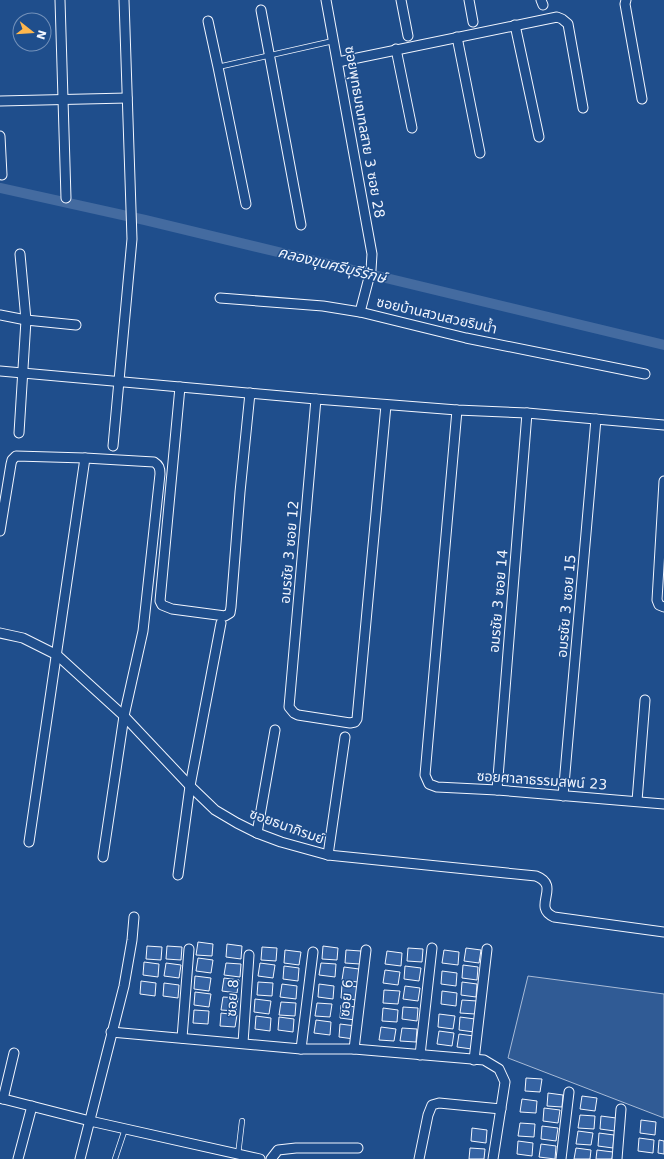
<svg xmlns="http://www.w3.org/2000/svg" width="664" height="1159" font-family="'DejaVu Sans','Noto Sans Thai',sans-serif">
	<rect width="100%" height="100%" fill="#1f4e8c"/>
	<path fill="#305b95" stroke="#a8bbd7" d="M528,976L664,994V1118L508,1058Z"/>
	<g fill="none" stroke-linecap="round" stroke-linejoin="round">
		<path stroke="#446ba0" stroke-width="10" d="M0,188L145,220L664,345"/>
	</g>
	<g fill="#3563a3" stroke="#f2f6ff">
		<path d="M198,942L213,944L212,956L196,955Z"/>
		<path d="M227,944L242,946L241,959L226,957Z"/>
		<path d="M147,946L162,947L161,960L146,959Z"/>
		<path d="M167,946L182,947L181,960L166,959Z"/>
		<path d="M323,946L338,948L337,960L322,959Z"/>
		<path d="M262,947L277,948L276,961L261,960Z"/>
		<path d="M408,948L423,949L422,962L407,961Z"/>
		<path d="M466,948L481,950L479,963L464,961Z"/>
		<path d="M285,950L301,952L299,965L284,963Z"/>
		<path d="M346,950L361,951L360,964L345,963Z"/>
		<path d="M444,950L459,952L458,965L442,963Z"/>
		<path d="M387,951L402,953L401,966L385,964Z"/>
		<path d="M198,958L213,960L211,973L196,971Z"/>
		<path d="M144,962L159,964L158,977L143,975Z"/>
		<path d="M166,963L181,965L179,978L164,976Z"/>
		<path d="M226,963L241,964L240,977L224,975Z"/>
		<path d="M260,963L275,965L273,978L258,976Z"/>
		<path d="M321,963L336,964L335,977L319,975Z"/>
		<path d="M463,965L478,967L477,980L462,978Z"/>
		<path d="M284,966L299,968L298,981L283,979Z"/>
		<path d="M405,966L421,968L419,981L404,979Z"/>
		<path d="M344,967L359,969L358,982L342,980Z"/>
		<path d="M385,970L400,972L398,985L383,983Z"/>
		<path d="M442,971L457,973L456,986L441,984Z"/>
		<path d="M195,976L211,978L209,991L194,989Z"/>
		<path d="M224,978L239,980L237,993L222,991Z"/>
		<path d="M141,981L156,983L155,996L140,994Z"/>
		<path d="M258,982L273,983L272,996L257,995Z"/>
		<path d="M462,982L477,984L476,997L461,995Z"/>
		<path d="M164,983L179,985L178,998L163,996Z"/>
		<path d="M282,984L297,986L296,999L280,997Z"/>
		<path d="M319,984L334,986L333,999L318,997Z"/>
		<path d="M342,985L358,987L356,1000L341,998Z"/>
		<path d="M405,986L420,988L418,1001L403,999Z"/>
		<path d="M384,990L400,991L398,1004L383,1003Z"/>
		<path d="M442,991L457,993L456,1006L441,1004Z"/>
		<path d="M195,992L211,994L209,1007L194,1005Z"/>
		<path d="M223,997L238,998L236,1011L221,1010Z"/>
		<path d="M255,999L271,1001L269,1014L254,1012Z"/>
		<path d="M462,1000L477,1001L475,1014L460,1013Z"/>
		<path d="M281,1002L296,1003L295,1016L279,1015Z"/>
		<path d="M317,1003L332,1004L330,1017L315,1016Z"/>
		<path d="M341,1005L356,1007L355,1020L340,1018Z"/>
		<path d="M403,1007L418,1008L417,1021L402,1019Z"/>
		<path d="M383,1008L398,1010L397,1022L382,1021Z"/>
		<path d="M194,1010L209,1011L208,1024L193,1023Z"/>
		<path d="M221,1013L237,1015L235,1027L220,1026Z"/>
		<path d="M439,1014L455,1016L453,1029L438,1027Z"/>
		<path d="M256,1016L271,1018L270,1031L255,1029Z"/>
		<path d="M279,1017L294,1019L293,1032L278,1030Z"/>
		<path d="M460,1017L475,1019L474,1032L459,1030Z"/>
		<path d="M316,1020L331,1022L330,1035L314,1033Z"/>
		<path d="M340,1024L356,1026L354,1039L339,1037Z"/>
		<path d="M381,1027L396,1029L394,1041L379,1040Z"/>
		<path d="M402,1028L417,1029L416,1042L400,1041Z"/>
		<path d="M439,1031L454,1033L452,1046L437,1044Z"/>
		<path d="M459,1034L474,1036L472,1049L457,1047Z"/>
		<path d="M526,1078L542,1079L540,1092L525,1091Z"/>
		<path d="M548,1093L563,1095L562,1107L547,1106Z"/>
		<path d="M582,1096L597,1098L595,1111L580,1109Z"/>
		<path d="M522,1099L537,1101L536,1113L520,1112Z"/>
		<path d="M544,1108L560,1110L558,1123L543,1121Z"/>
		<path d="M580,1115L595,1116L594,1129L578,1128Z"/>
		<path d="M601,1116L616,1118L615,1131L600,1129Z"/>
		<path d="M641,1120L656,1122L655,1135L640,1133Z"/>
		<path d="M520,1123L535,1124L534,1137L518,1136Z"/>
		<path d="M542,1126L558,1128L556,1141L541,1139Z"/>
		<path d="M472,1128L487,1130L486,1143L471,1141Z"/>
		<path d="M578,1131L593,1133L591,1145L576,1144Z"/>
		<path d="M599,1133L614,1135L613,1148L598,1146Z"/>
		<path d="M639,1138L654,1140L653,1153L638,1151Z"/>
		<path d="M659,1140L664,1141V1154L658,1153Z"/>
		<path d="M518,1141L533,1143L532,1156L517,1154Z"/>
		<path d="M541,1144L556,1146L555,1159L539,1157Z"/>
		<path d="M470,1148L485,1149L484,1159H469Z"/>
		<path d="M576,1148L591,1150L590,1159H574Z"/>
		<path d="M597,1150L613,1152L612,1159H596Z"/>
	</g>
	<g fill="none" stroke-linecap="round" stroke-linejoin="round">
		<g stroke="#f2f6ff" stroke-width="6">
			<g id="service">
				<path d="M218,67L333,41"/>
				<path d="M238,1155L242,1121"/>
				<path d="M115,1159L125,1129"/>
			</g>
		</g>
		<g stroke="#f2f6ff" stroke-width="11">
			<g id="minor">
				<path d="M60,0L66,198"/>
				<path d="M326,0L372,254L371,270L360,312"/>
				<path d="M401,0L408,36"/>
				<path d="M469,0L473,22"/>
				<path d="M541,0L543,5"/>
				<path d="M626,0L625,4L642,99"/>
				<path d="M261,10L301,225"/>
				<path d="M208,21L218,67L246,204"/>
				<path d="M515,25L539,137"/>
				<path d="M457,37L480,153"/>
				<path d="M396,49L412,128"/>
				<path d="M338,62L557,17L562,19L568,24L583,108"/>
				<path d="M0,101L127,98"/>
				<path d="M0,136L2,175"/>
				<path d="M220,298L323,306L360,312L466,338L645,374"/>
				<path d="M0,315L26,320L76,325"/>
				<path d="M0,371L316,399L457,410L527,413L664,425"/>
				<path d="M180,387L160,601L162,605L172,609L225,616L230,613L231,607L240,492L250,393"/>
				<path d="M316,399L289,707L294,713L298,715L350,723L355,722L357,719L386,405"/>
				<path d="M457,410L425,775L429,784L437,787L497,790L664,804"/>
				<path d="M19,433L26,320L20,254"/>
				<path d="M113,446L132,239L124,0"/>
				<path d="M664,481L657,600L659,605L664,607"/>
				<path d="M0,531L11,464L12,460L16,456L85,458L154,462C159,465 160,468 160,474L143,631L124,716L103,857"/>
				<path d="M0,633L23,638L57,655L124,716L190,786L215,810L237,823L257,833L281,842L328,855L536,876C562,886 531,907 554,917L664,932"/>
				<path d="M497,790L527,413"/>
				<path d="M563,796L596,419"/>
				<path d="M637,801L645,700"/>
				<path d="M257,833L275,730"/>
				<path d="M29,842L85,458"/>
				<path d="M328,855L345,737"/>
				<path d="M178,875L190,786L221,623"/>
				<path d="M111,1032L301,1049H354L484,1060L499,1069L505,1082L493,1159"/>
				<path d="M182,1038L189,949"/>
				<path d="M243,1043L249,955"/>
				<path d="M301,1049L313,952"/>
				<path d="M354,1049L366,950"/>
				<path d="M420,1055L432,948"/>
				<path d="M474,1060L487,949"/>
				<path d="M0,1098L90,1121L260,1159"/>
				<path d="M3,1099L14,1053"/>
				<path d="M18,1159L32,1106"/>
				<path d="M80,1159L124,986L132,940L134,917"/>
				<path d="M271,1159L278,1150L296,1148H358"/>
				<path d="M419,1159L428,1115L432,1105L439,1103L501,1109"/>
				<path d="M561,1159L569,1092"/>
				<path d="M617,1159L621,1109"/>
			</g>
		</g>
		<use href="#service" stroke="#1f4e8c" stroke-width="4.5"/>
		<use href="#minor" stroke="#1f4e8c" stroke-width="9"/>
	</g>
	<g text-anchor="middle" stroke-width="3" stroke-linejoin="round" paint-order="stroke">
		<g font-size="14" fill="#f2f6ff" stroke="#1f4e8c">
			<text transform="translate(365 132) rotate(80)" y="5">ซอยพุทธมณฑลสาย 3 ซอย 28</text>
			<text transform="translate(437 315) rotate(13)" y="5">ซอยบ้านสวนสวยริมน้ำ</text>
			<text transform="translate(289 552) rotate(-85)" y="5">อมรชัย 3 ซอย 12</text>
			<text transform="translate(498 601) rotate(-85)" y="5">อมรชัย 3 ซอย 14</text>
			<text transform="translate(566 606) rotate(-85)" y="5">อมรชัย 3 ซอย 15</text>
			<text transform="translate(542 780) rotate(4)" y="5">ซอยศาลาธรรมสพน์ 23</text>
			<text transform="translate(287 826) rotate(20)" y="5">ซอยธนาภิรมย์</text>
			<text transform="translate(232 998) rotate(-86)" y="5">ซอย 8</text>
			<text transform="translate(346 998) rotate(-84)" y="5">ซอย 6</text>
		</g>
		<g font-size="15" font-style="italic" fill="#f2f6ff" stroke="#1f4e8c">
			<text transform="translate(332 265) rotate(14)" y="5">คลองขุนศรีบุรีรักษ์</text>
		</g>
	</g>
	<g transform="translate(32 32) rotate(107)"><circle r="19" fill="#1f4e8c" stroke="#7391ba"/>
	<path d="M0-3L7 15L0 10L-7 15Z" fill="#ffb74d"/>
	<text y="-6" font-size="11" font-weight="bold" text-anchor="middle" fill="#f2f6ff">N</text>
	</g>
</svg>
